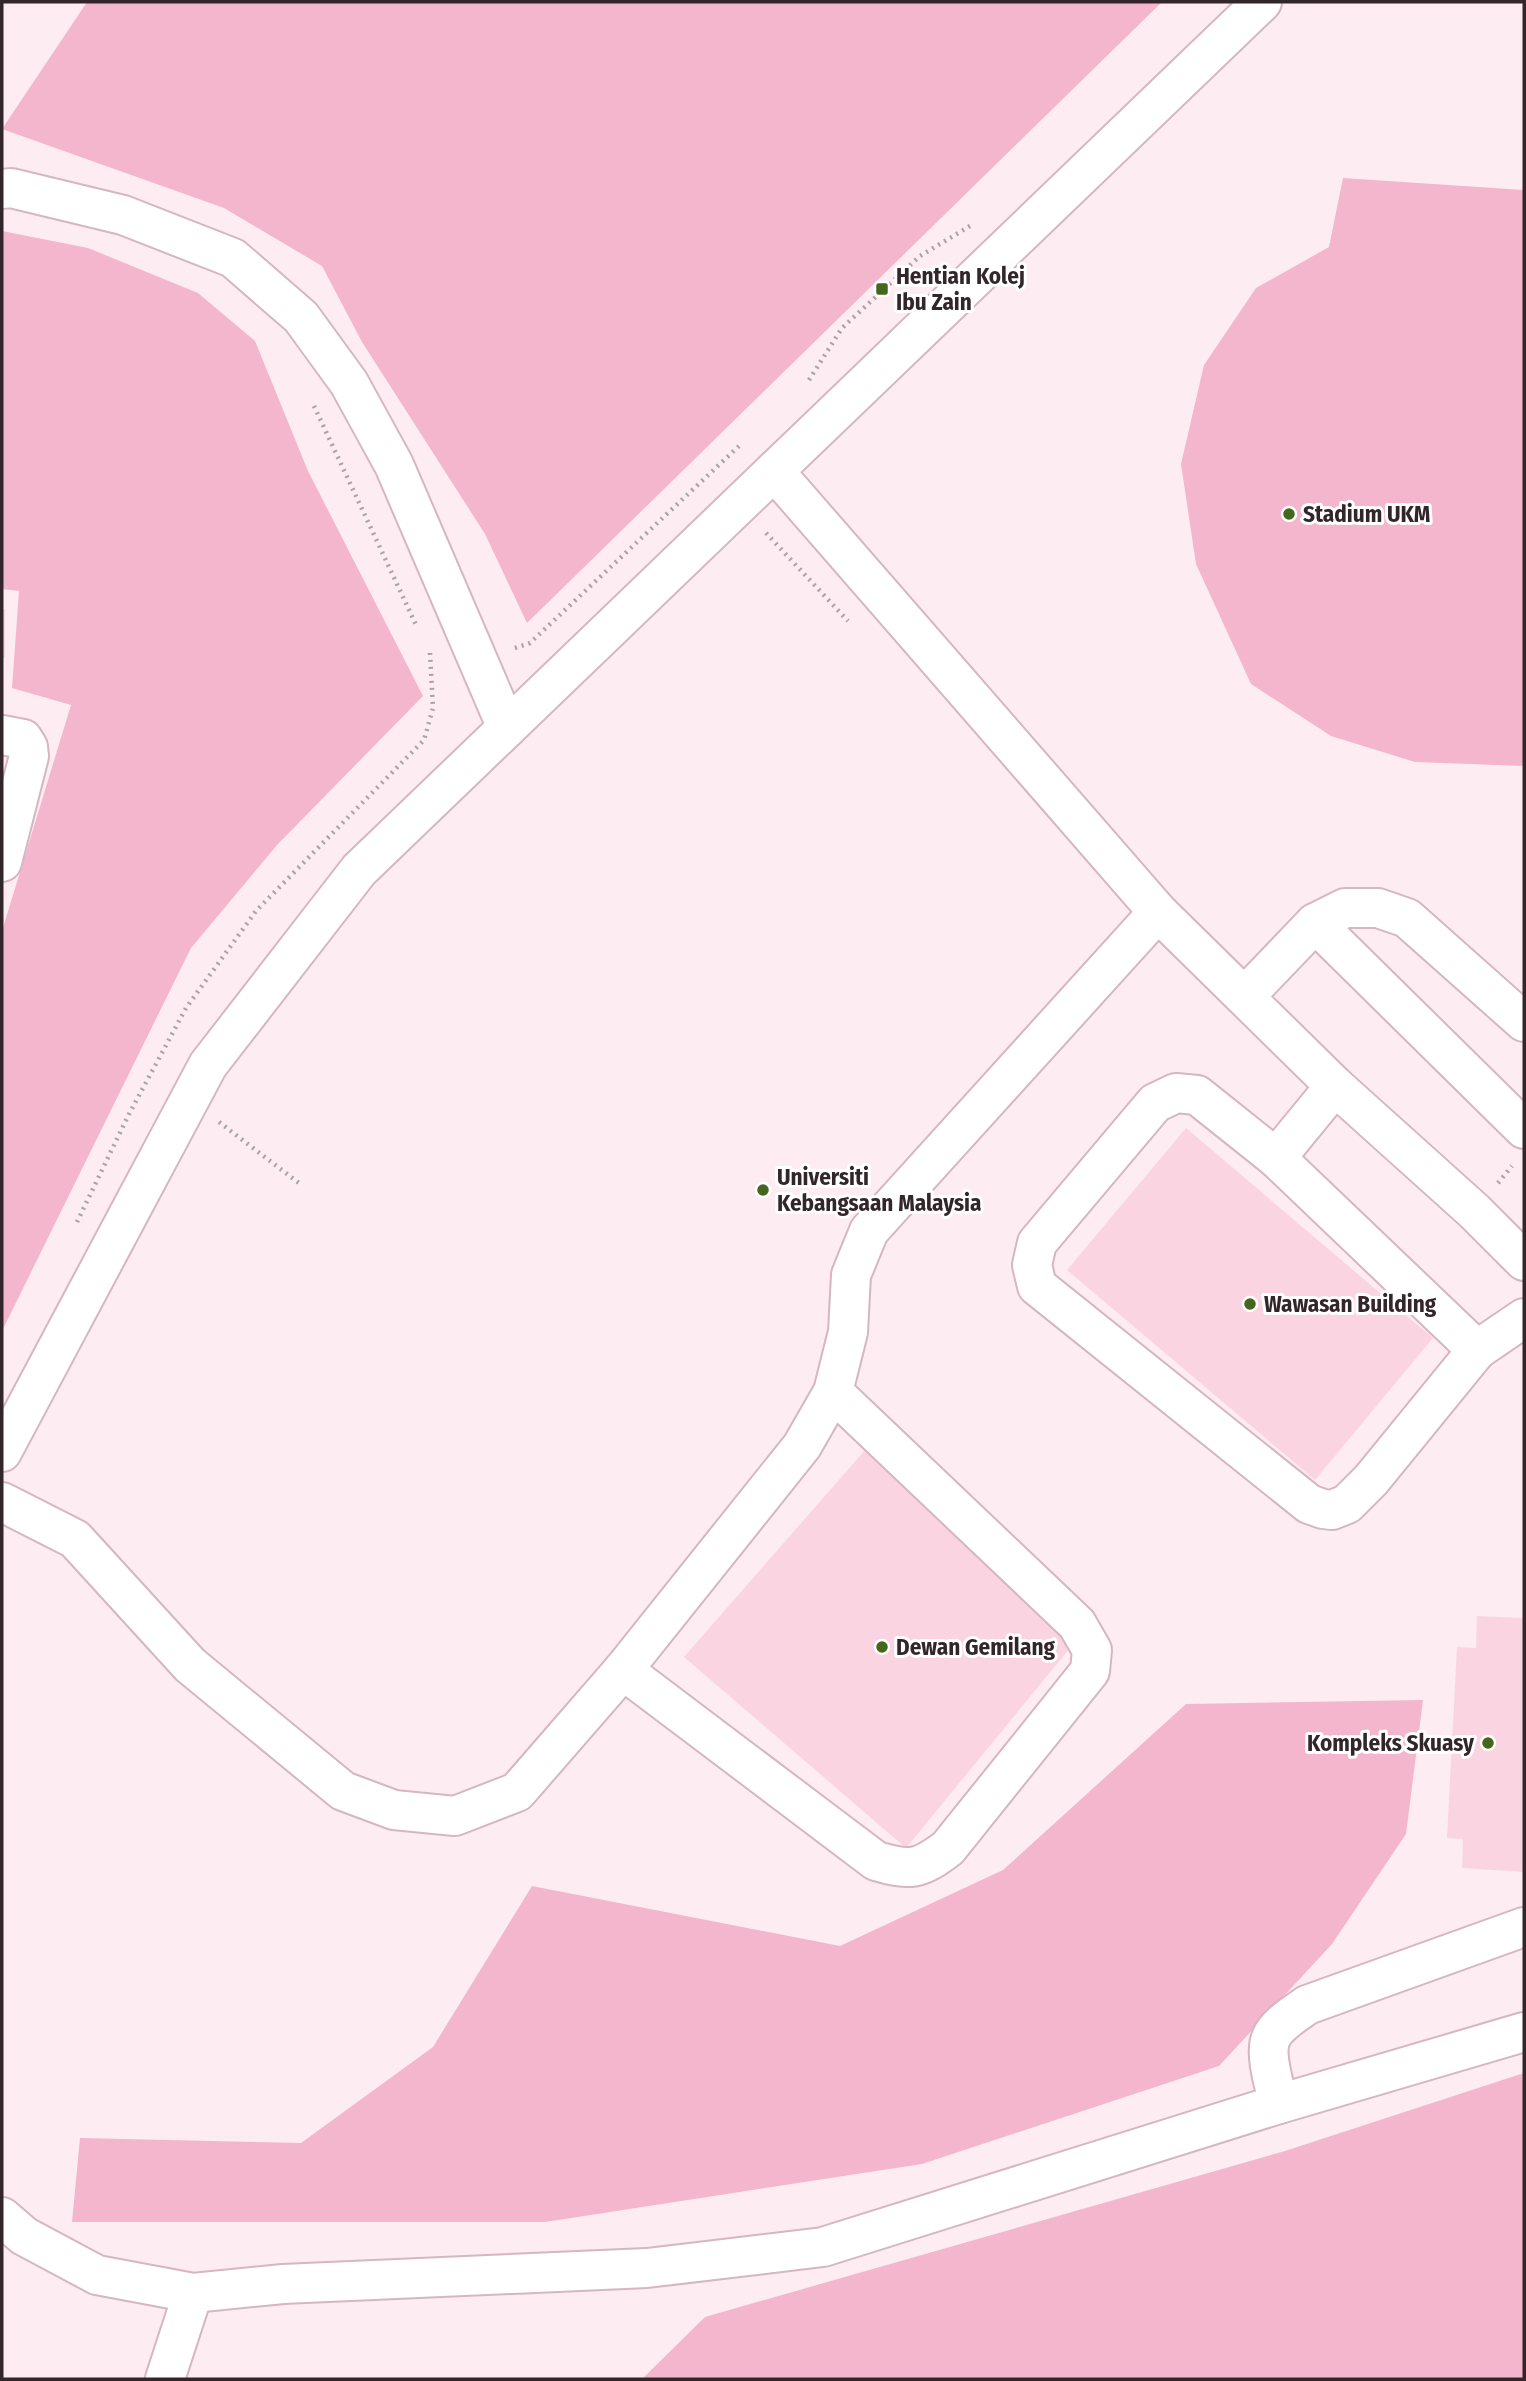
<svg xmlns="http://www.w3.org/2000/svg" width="1526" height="2381" font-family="'Fira Sans Condensed',sans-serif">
	<rect width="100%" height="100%" fill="#fbfbfb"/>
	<rect fill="#fdecf2" x="2" y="2" width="1522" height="2377"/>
	<g fill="#f4b6cc">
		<path d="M87,2H1162L527,623L485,534L362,342L322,266L224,208L2,129Z"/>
		<path d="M1343,178L1524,190V766L1415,762L1331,736L1251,684L1196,564L1181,464L1204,365L1256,288L1329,247Z"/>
		<path d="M2,231L88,248L198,293L255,341L308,471L423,696L277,845L191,948L2,1331V931L71,705L12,688L19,591L2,589Z"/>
		<path d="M1423,1700L1406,1834L1332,1944L1219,2066L922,2164L545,2222H72L80,2138L301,2143L433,2047L532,1886L840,1946L1003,1870L1186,1704Z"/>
		<path d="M1524,2073V2379H642L705,2317L1285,2151Z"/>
	</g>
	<g fill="#fbd4e2">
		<rect x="2" y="609" width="3" height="49"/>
		<path d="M1186,1128L1433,1338L1315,1480L1067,1270Z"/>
		<path d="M866,1449L1079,1637L906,1848L684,1657Z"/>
		<path d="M1477,1616L1524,1618V1872L1462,1868L1463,1839L1447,1838L1457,1647L1476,1648Z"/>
	</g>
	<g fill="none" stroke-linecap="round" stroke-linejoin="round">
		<g stroke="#d5b6c1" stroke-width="42">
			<g id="minor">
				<path d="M2,189L11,188L123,215L233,258L301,317L349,383L394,465L507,728"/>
				<path d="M774,471L1158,912L1335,1086L1474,1211L1524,1261"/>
				<path d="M2,735L23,739L28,747L29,756L2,862"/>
				<path d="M1315,923L1524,1129"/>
				<path d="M1245,996L1315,923L1345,908H1378L1407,918L1524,1022"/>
				<path d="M1335,1086L1276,1158L1477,1350L1524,1318"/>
				<path d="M1276,1158L1197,1095L1176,1093L1155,1103L1037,1243L1032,1265L1037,1286L1309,1504L1323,1509L1332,1510L1347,1504L1371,1480L1477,1350"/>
				<path d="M2,1452L208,1065L359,870L1262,2"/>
				<path d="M2,1502L75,1539L190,1665L343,1791L394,1810L455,1816L517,1792L623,1670L802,1446L833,1392L848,1332L851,1275L869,1231L1158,912"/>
				<path d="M623,1670L876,1861C911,1871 919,1870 948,1848L1090,1671L1092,1650L1077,1624L833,1392"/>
				<path d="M1279,2104C1275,2088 1264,2054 1271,2038C1277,2024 1295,2014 1307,2005L1524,1927"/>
				<path d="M2,2217L24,2236L97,2275L193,2293L283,2284L647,2268L823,2247L1279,2104L1524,2032"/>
				<path d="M165,2379L193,2293"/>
			</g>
		</g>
		<g stroke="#a8a3a4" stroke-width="4.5" stroke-dasharray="2 5" stroke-linecap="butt">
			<path d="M809,380L842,328L920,256L970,226"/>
			<path d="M314,406L417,627"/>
			<path d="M766,533L848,621"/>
			<path d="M515,648L530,643L739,446"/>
			<path d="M219,1122L299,1183"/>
			<path d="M1498,1183L1512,1166"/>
			<path d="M77,1222L128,1116L186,1008L256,911L424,740L433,708L430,653"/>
		</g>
		<use href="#minor" stroke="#fff" stroke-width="38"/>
	</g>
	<g fill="#44661d" stroke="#fff" stroke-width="2.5">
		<rect x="875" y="282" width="14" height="14" rx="3.5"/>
		<circle cx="1289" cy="514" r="7"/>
		<circle cx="763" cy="1190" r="7"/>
		<circle cx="1250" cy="1304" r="7"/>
		<circle cx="882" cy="1647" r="7"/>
		<circle cx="1488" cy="1743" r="7"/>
	</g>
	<g text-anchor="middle" stroke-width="6" stroke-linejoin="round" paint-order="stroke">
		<g font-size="23" font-weight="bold" fill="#32262a" stroke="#fff" text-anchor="start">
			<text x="896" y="284">Hentian Kolej<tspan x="896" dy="26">Ibu Zain</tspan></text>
			<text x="1303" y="522">Stadium UKM</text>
			<text x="777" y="1185">Universiti<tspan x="777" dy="26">Kebangsaan Malaysia</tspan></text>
			<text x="1264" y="1312">Wawasan Building</text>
			<text x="896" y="1655">Dewan Gemilang</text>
			<text x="1474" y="1751" text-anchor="end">Kompleks Skuasy</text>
		</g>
	</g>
	<rect width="1526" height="2381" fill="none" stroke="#32262a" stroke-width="7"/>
</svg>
